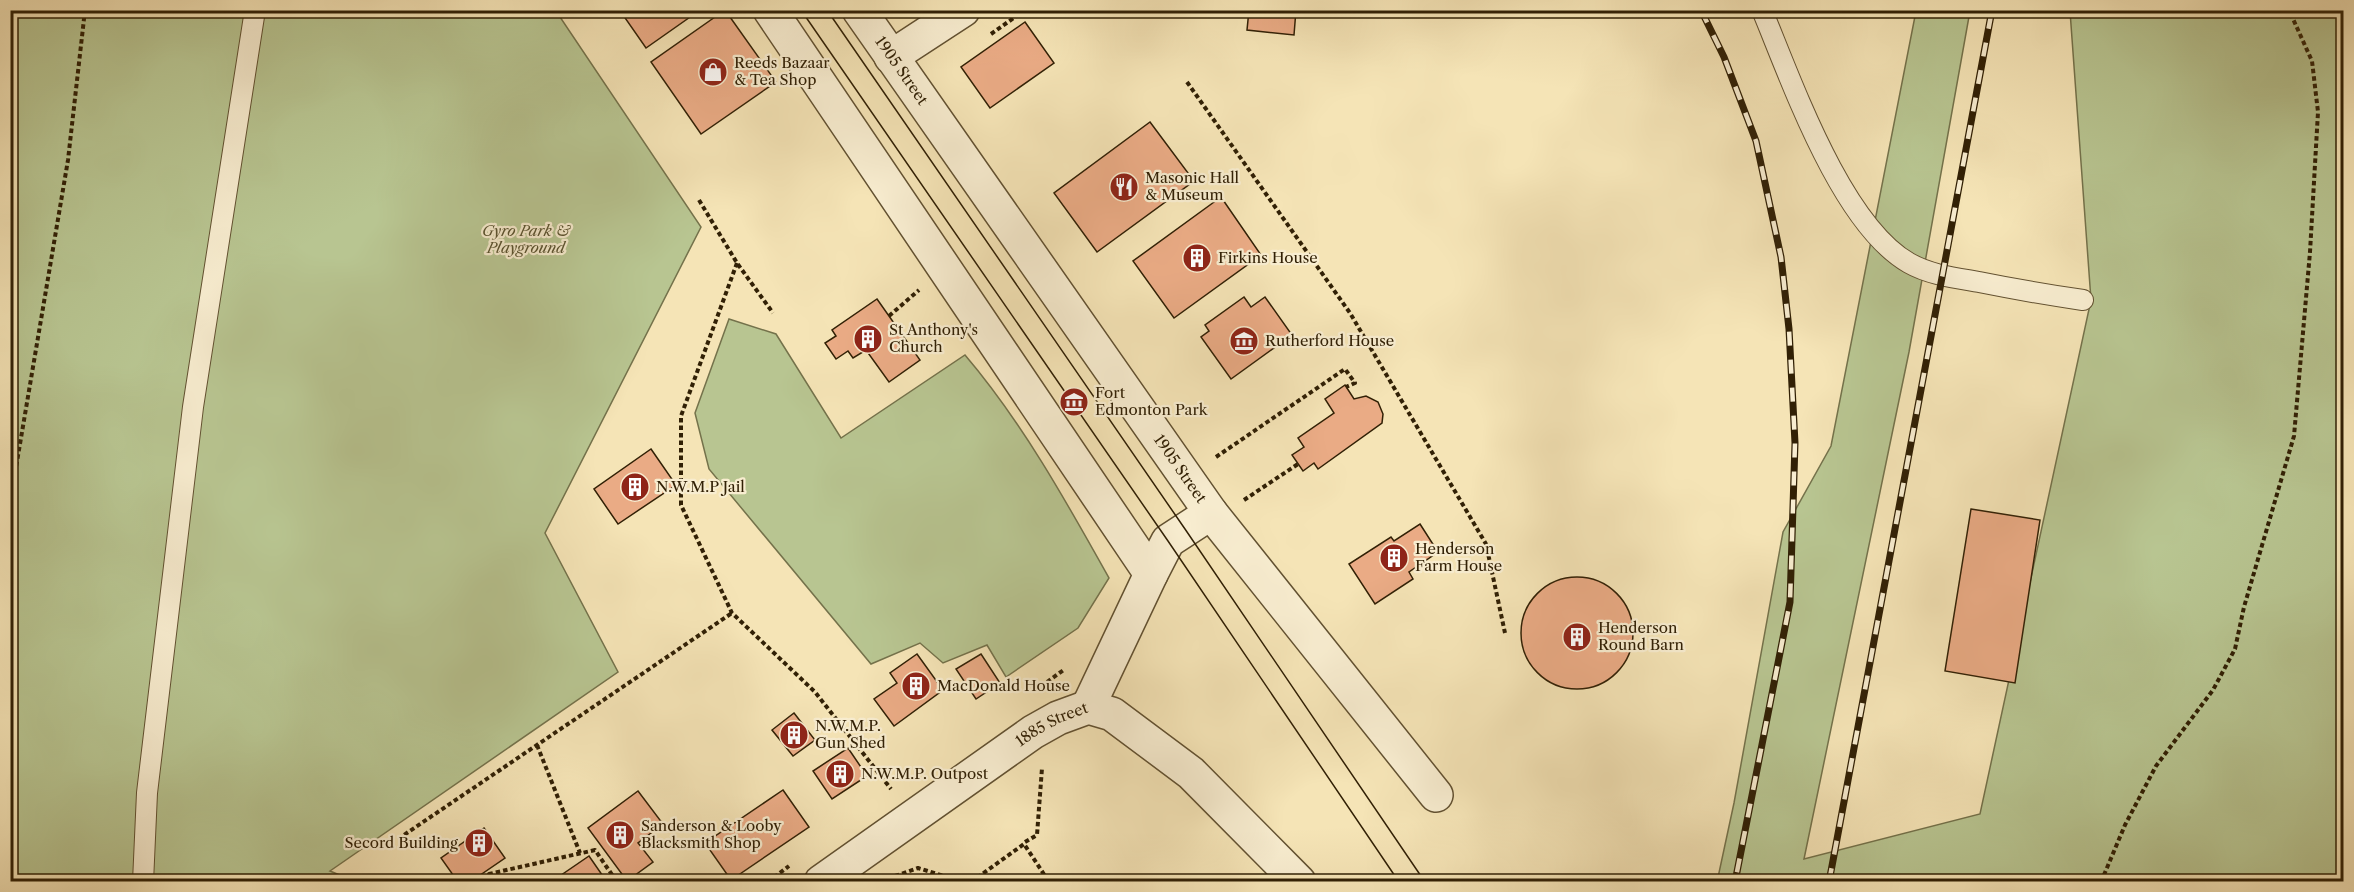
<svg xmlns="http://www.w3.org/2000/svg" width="2354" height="892" font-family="'Libre Caslon Text',serif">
	<rect width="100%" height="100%" fill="#f5e4b6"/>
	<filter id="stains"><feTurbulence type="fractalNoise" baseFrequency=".00333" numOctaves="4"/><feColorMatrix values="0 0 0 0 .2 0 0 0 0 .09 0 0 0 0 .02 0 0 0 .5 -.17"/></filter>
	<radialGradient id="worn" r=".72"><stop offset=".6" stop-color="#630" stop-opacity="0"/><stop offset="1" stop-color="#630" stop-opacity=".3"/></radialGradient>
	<g fill="#b8c591" stroke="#74724b" stroke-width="1.5">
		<path d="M10,11H556L701,227L545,533L618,672L330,871L354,881H11Z"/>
		<path d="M1916,11H1970L1909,352L1804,859L1980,814L2091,300L2070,11H2343V881L1717,882L1734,803L1783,532L1831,446Z"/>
		<path d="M729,319L776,334L841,438L965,355C1022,422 1066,501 1109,578L1078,628L1006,677L987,645L943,663L920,643L871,664L709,469L695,413Z"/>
	</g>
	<g fill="#eaab85" stroke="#312005" stroke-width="1.5">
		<path d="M630,10H700L646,48L623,15Z"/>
		<path d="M725,10L776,82L701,134L651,62Z"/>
		<path d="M1249,10H1296L1294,35L1247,30Z"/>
		<path d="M1025,22L1054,63L990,108L961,67Z"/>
		<path d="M1150,122L1194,181L1097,252L1054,193Z"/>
		<path d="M1221,197L1261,255L1174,318L1133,261Z"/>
		<path d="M1244,297L1251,307L1265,297L1292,335L1231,379L1201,337L1209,331L1205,325Z"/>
		<path d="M877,299L920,360L889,382L866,350L853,358L848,351L836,359L825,343L836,336L832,330Z"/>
		<path d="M1345,385L1354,399L1366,396L1378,402L1383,414L1382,423L1318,469L1314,463L1303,471L1292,455L1304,447L1298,438L1334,413L1325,399Z"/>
		<path d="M651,449L676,485L618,524L594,489Z"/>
		<path d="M1971,509L2040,520L2015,683L1945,671Z"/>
		<path d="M1420,524L1438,552L1409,572L1413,579L1375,604L1349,564L1391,537L1394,541Z"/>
		<circle cx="1577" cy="633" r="56"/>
		<path d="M917,654L943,690L894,726L874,699L897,683L890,673Z"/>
		<path d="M981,654L1000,683L976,699L956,669Z"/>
		<path d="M794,713L815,740L793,756L772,730Z"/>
		<path d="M848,748L867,776L832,799L813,771Z"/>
		<path d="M783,790L809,827L731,880L705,843Z"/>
		<path d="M638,791L663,824L638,843L653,862L627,881L588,828Z"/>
		<path d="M484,828L505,858L470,882H458L441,858Z"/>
		<path d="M589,856L607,882H555L554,880Z"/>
	</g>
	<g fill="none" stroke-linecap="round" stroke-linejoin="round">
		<g stroke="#625131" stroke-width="22">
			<g id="lane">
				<path d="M1762,10C1792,82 1841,224 1909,263C1930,275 1956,278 1979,282C2014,289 2048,295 2083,300"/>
				<path d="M143,882L147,793L193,407L255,10"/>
			</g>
		</g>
		<g stroke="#625131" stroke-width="36">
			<g id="street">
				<path d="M770,10L1151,574L1088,707"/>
				<path id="s1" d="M859,10L1211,513L1436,795"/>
				<path d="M891,57L963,10"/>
				<path d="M1151,574L1168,541L1211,513"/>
				<path id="s2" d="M821,882L1033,732L1058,718L1088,707L1112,714L1191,773L1299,882"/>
			</g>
		</g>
		<g stroke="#312005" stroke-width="4" stroke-dasharray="4.5 3" stroke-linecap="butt">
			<path d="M991,34L1025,10"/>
			<path d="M1187,82L1350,313L1486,544L1505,633"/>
			<path d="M699,200L737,263L773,313"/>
			<path d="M737,263L681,416V505L732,613L815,692L891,789"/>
			<path d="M889,316L919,290"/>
			<path d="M1216,457L1345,369L1355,383L1346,387"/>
			<path d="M1244,500L1298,464"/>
			<path d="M10,503L68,160L85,10"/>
			<path d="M1047,682L1065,669"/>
			<path d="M537,745L580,853"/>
			<path d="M398,839L732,613"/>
			<path d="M1025,842L1037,835L1042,768"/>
			<path d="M895,876L918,868L963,882"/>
			<path d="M490,882L489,874L595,850L617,882"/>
			<path d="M768,882L789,866"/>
			<path d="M971,882L1024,844L1049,882"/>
			<path d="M2101,882L2125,825L2156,766L2213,690L2235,649L2244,607L2294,436L2310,252L2318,112L2312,61L2289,10"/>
		</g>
		<use href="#lane" stroke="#f8edd0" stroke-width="20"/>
		<use href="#street" stroke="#f8edd0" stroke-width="33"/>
		<g stroke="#312005" stroke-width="1.5">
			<path d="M801,10L1168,541L1399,882"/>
			<path d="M827,10L1185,529L1425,882"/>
		</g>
		<g stroke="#312005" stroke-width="7">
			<g id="rail">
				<path d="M1701,10L1724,57L1756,141L1781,257L1789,329L1795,443L1790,602L1735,882"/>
				<path d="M1829,882L1992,10"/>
			</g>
		</g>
		<use href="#rail" stroke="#f8edd0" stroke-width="4.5" stroke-dasharray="14" stroke-linecap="butt"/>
	</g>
	<defs>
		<g id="shop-disc" transform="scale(1.5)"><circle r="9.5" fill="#8f2418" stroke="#f8edd0"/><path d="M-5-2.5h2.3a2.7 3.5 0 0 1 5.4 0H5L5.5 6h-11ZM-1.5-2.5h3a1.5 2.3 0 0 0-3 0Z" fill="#fff"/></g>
		<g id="restaurant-disc" transform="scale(1.5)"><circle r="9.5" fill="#8f2418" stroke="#f8edd0"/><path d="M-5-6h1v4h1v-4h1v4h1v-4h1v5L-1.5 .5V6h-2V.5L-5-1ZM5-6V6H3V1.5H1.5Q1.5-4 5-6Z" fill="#fff"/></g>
		<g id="building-disc" transform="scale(1.5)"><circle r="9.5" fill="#8f2418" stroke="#f8edd0"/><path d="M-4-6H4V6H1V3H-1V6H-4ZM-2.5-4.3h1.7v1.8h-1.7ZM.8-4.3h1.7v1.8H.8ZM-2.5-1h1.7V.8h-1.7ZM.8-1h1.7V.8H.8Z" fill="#fff"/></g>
		<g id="museum-disc" transform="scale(1.5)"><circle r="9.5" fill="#8f2418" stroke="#f8edd0"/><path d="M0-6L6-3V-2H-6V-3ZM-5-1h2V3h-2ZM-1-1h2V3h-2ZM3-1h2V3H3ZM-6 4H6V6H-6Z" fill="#fff"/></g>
	</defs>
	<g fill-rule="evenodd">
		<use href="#shop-disc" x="713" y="72"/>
		<use href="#restaurant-disc" x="1124" y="187"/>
		<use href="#building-disc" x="1197" y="258"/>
		<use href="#building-disc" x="868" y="339"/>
		<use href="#museum-disc" x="1244" y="341"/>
		<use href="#museum-disc" x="1074" y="402"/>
		<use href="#building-disc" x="635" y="487"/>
		<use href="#building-disc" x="1394" y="558"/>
		<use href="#building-disc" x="1577" y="637"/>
		<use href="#building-disc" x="916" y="686"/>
		<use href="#building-disc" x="794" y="735"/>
		<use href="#building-disc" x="840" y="774"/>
		<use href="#building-disc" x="620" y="835"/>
		<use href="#building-disc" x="479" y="843"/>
	</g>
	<g text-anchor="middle" stroke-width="4.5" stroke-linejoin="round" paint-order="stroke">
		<g font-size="15" fill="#312005" stroke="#f8edd0" text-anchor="start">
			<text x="734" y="68">Reeds Bazaar<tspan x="734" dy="17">&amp; Tea Shop</tspan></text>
			<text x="1145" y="183">Masonic Hall<tspan x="1145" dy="17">&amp; Museum</tspan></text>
			<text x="1218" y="263">Firkins House</text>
			<text x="889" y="335">St Anthony's<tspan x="889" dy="17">Church</tspan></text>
			<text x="1265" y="346">Rutherford House</text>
			<text x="1095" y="398">Fort<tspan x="1095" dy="17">Edmonton Park</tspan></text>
			<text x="656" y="492">N.W.M.P Jail</text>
			<text x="1415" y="554">Henderson<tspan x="1415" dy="17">Farm House</tspan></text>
			<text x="1598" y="633">Henderson<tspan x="1598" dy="17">Round Barn</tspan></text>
			<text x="937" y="691">MacDonald House</text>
			<text x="815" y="731">N.W.M.P.<tspan x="815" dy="17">Gun Shed</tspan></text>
			<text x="861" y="779">N.W.M.P. Outpost</text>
			<text x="641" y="831">Sanderson &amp; Looby<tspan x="641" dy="17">Blacksmith Shop</tspan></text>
			<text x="458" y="848" text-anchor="end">Secord Building</text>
		</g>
		<g font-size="15" fill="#312005" stroke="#f8edd0">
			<text dy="5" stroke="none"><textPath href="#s1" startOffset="74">1905 Street</textPath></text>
			<text dy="5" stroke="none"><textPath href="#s1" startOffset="560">1905 Street</textPath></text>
			<text dy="5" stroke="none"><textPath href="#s2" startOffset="280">1885 Street</textPath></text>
		</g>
		<g font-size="15" font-style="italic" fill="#5a522f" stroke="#f8edd0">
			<text x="526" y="236">Gyro Park &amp;<tspan x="526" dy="17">Playground</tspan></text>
		</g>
	</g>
	<rect width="2354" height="892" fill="none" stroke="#f5e4b6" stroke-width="36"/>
	<rect x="12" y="12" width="2330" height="868" fill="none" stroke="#312005" stroke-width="3"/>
	<rect x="18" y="18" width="2318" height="856" fill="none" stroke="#312005" stroke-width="1.5"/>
	<rect width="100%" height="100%" filter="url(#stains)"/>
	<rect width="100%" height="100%" fill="url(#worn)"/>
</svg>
